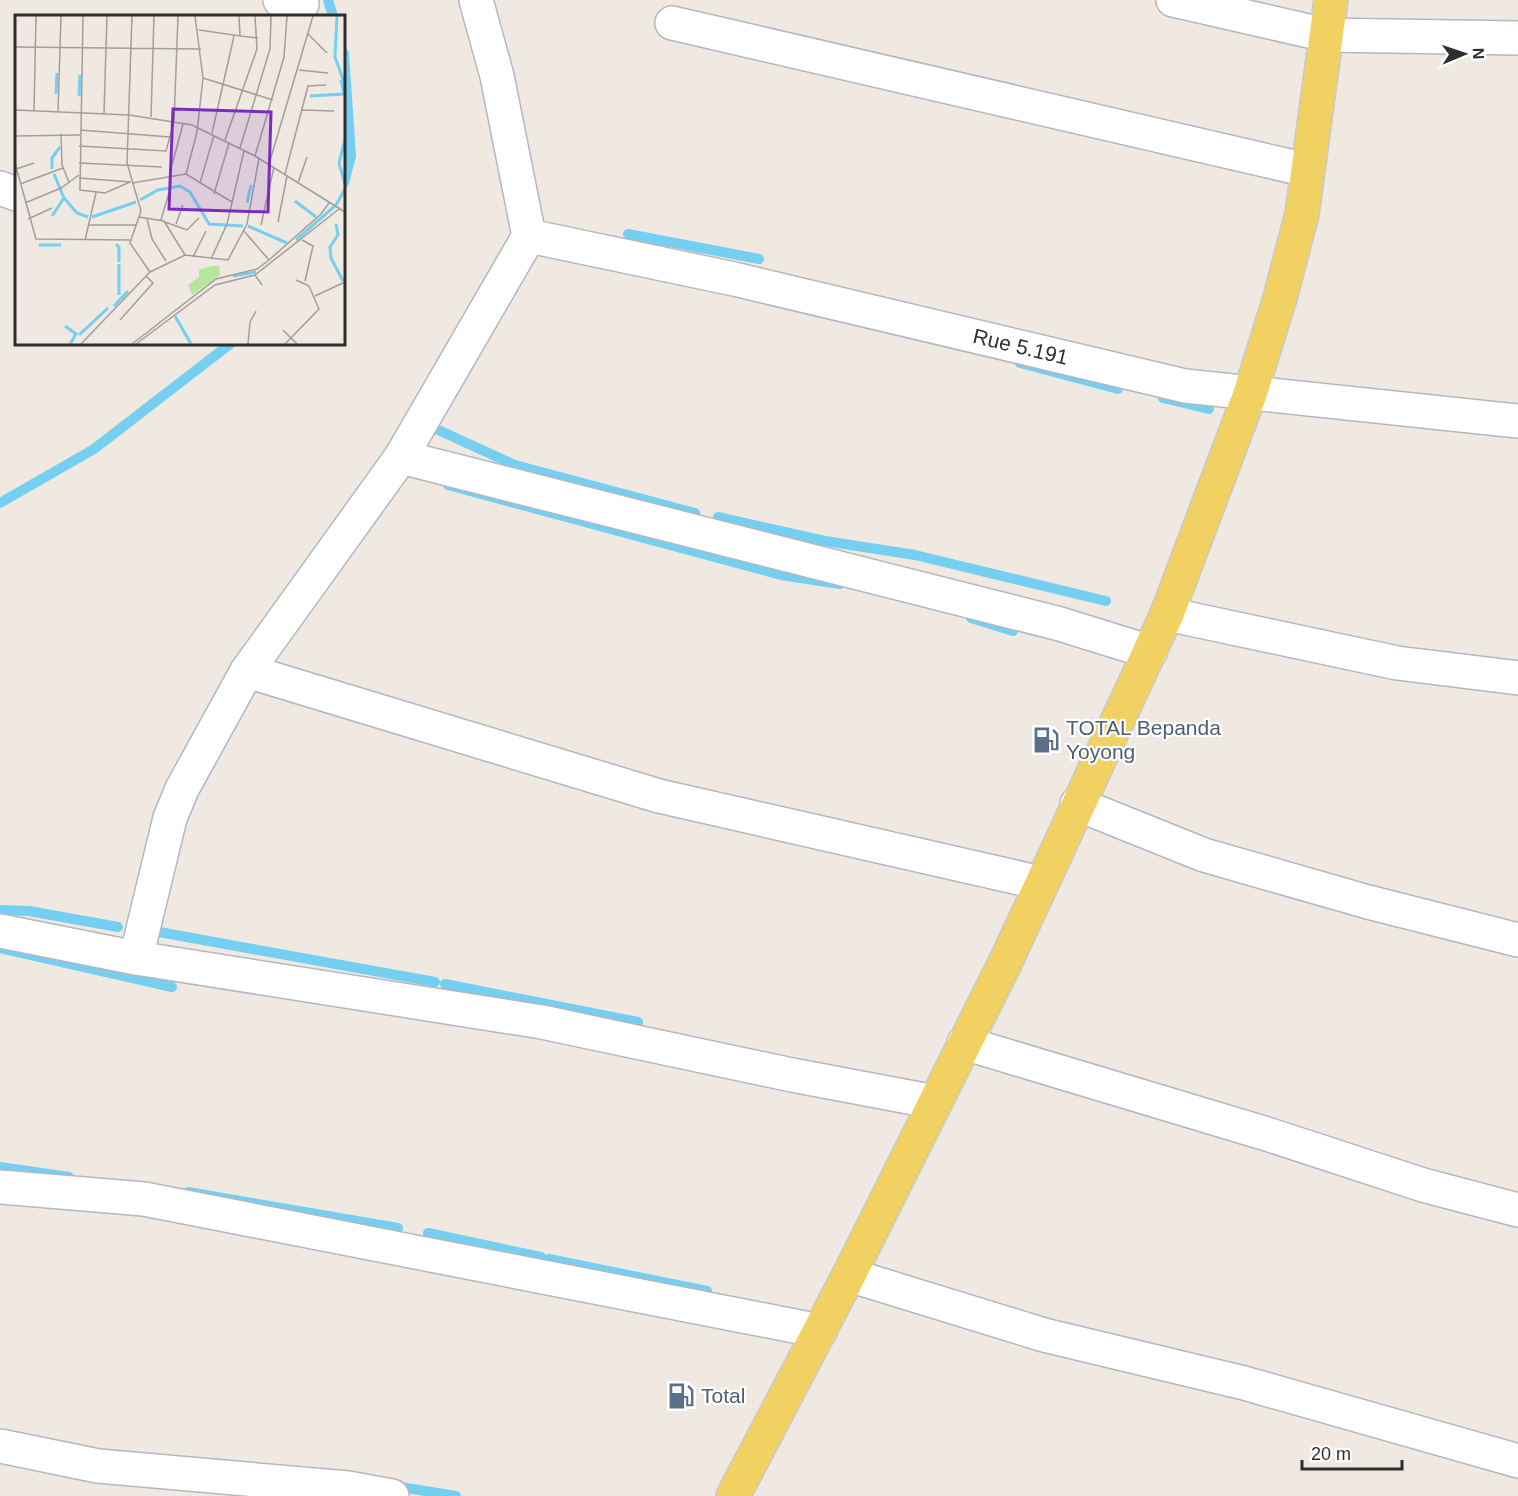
<svg xmlns="http://www.w3.org/2000/svg" width="1518" height="1496" font-family="Helvetica,sans-serif">
	<rect width="100%" height="100%" fill="#efe9e1"/>
	<g fill="none" stroke-linecap="round" stroke-linejoin="round">
		<g stroke="#75cff0" stroke-width="10">
			<path d="M328,0L333,16"/>
			<path d="M344,53L351,156L344,183"/>
			<path d="M628,234L759,259"/>
			<path d="M1020,363L1118,389"/>
			<path d="M1163,398L1209,409"/>
			<path d="M425,424L515,465L695,513"/>
			<path d="M448,485L781,575L840,584"/>
			<path d="M0,503L94,449L230,344"/>
			<path d="M718,517L825,541L915,555L1106,601"/>
			<path d="M971,618L1013,631"/>
			<path d="M0,910L29,911L118,927"/>
			<path d="M159,932L435,982"/>
			<path d="M0,948L172,987"/>
			<path d="M445,984L638,1022"/>
			<path d="M0,1167L69,1177"/>
			<path d="M188,1192L398,1228"/>
			<path d="M428,1233L541,1257"/>
			<path d="M549,1259L707,1291"/>
			<path d="M394,1486L456,1496"/>
		</g>
		<g stroke="#b4b7c1" stroke-width="36">
			<g id="minor">
				<path d="M280,0L302,4"/>
				<path d="M1173,0L1326,35L1518,38"/>
				<path d="M672,23L1307,170"/>
				<path d="M0,188L16,194"/>
				<path id="s1" d="M529,236L734,279L1185,386L1518,421"/>
				<path d="M401,457L1060,624L1150,652"/>
				<path d="M1167,614L1397,663L1518,678"/>
				<path d="M247,671L659,796L1041,883"/>
				<path d="M1077,804L1204,855L1368,902L1518,940"/>
				<path d="M0,931L136,958L542,1022L792,1075L935,1102"/>
				<path d="M136,958L170,818L182,789L247,671L401,457L529,236L497,76L476,0"/>
				<path d="M964,1043L1270,1135L1423,1185L1518,1210"/>
				<path d="M0,1187L144,1199L820,1331"/>
				<path d="M849,1275L1044,1335L1244,1383L1518,1461"/>
				<path d="M0,1446L98,1466L348,1488L392,1496"/>
			</g>
		</g>
		<g stroke="#c9c9c9" stroke-width="36">
			<path id="major" d="M733,1496L849,1275L1006,961L1167,614L1250,394L1280,298L1302,214L1331,0"/>
		</g>
		<use href="#minor" stroke="#fff" stroke-width="33"/>
		<use href="#major" stroke="#f2d163" stroke-width="33"/>
	</g>
	<defs>
		<g id="fuel-bare" transform="scale(2.07)"><path d="M-5.5-6h7V0h2V4h1.3V-2.5L3-4.5l.8-.8L6-3V5H2.5V1h-1V6h-7ZM-4.2-4.7v3.2H.2V-4.7Z" fill="#5c6f8a" stroke="#fff" stroke-width="2.5" paint-order="stroke"/></g>
	</defs>
	<g fill-rule="evenodd">
		<use href="#fuel-bare" x="1046" y="740"/>
		<use href="#fuel-bare" x="681" y="1396"/>
	</g>
	<g text-anchor="middle" stroke-width="4.5" stroke-linejoin="round" paint-order="stroke">
		<g font-size="21" fill="#2e2e2e" stroke="#fff">
			<text dy="7" stroke="none"><textPath href="#s1" startOffset="504">Rue 5.191</textPath></text>
		</g>
		<g font-size="21" fill="#4e5e75" stroke="#fff" text-anchor="start">
			<text x="1066" y="735">TOTAL Bepanda<tspan x="1066" dy="24">Yoyong</tspan></text>
			<text x="701" y="1403">Total</text>
		</g>
	</g>
	<g transform="translate(15 15)">
		<rect width="330" height="330" fill="#efe9e1"/>
		<path d="M197,251H204L205,260L177,280L173,270L184,262V255Z" fill="#b6e59e"/>
		<path fill="none" stroke="#75cff0" stroke-width="3" d="M322,1L320,42L330,70M41,79L42,58M64,81L65,60M295,81L329,79L326,65M330,125L324,148L330,169M37,154V143L45,132M39,159L49,183L62,198L73,202M125,185L143,175L165,171L175,177L194,209L228,211M280,186L301,202M232,188L236,170M321,190L330,174M37,201L49,183M77,202L121,187M321,209L323,220L315,232L316,243L328,266M233,211L272,228M281,225L321,190M101,229L104,232V247M24,230H46M218,261L241,257M104,280V249M99,291L113,276M160,301L176,329M50,311L61,319L55,329M64,320L93,293"/>
		<path fill="none" stroke="#a29e99" stroke-width="1.5" d="M68,1L65,175L90,178L115,167M184,15L225,21L224,1M293,19L312,38M225,21L243,23M0,32L186,34M284,55L313,58M188,63L258,85M0,95L114,100L177,110L240,141L330,197M287,95L319,96M19,96L21,1M43,96L46,1M89,98L92,1M136,102L139,1M65,115L155,122M197,118L219,21M46,119L47,150L54,167M0,121L65,120M210,125L242,34L240,1M64,131L151,136L159,107L163,1M225,133L255,34L256,1M240,141L269,42L272,1M0,148L21,224L115,225M64,148L147,152M254,149L298,1M157,150L168,109M1,154L19,148M171,159L182,117L188,63L180,1M270,159L293,71L311,70M64,163L116,167M117,168L171,159L217,187M185,168L199,120M283,168L292,142M5,169L48,153M199,179L214,128M10,188L46,173L64,160M124,202L149,206L170,240M13,204L37,193M132,204L137,224L151,246M146,205L155,174M150,207L172,215L184,203M263,207L272,161M161,209L168,190M73,210H121M246,210L259,152M228,215L254,245L306,199L314,188M70,225L81,178M287,225L298,231L290,266M178,242L191,216M196,244L212,209L229,136M135,257L170,240L213,245L232,209L244,143M247,270L240,260L324,194M300,281L330,267M105,305L138,268L131,261M268,315L282,329M66,329L135,257L115,228L126,196L112,148L117,1M117,329L201,264L242,254L254,245M121,329L200,270L240,260M233,329L235,307L241,296M270,329L304,294L294,271L281,265"/>
		<path fill="#7b2cbf" fill-opacity="0.15" stroke="#7b2cbf" stroke-width="3" d="M158,94L256,97L253,197L154,194Z"/>
		<rect width="330" height="330" fill="none" stroke="#2e2e2e" stroke-width="3"/>
	</g>
	<g transform="translate(1464 54) rotate(88)" stroke="#ffffff" stroke-width="4.5" paint-order="stroke">
	<path d="M0-4.5L10 22L0 15L-10 22Z" fill="#2e2e2e"/>
	<text y="-9" font-size="16" font-weight="bold" text-anchor="middle" fill="#2e2e2e">N</text>
	</g>
	<path d="M1302 1460v9h100v-9" fill="none" stroke="#2e2e2e" stroke-width="3"/>
	<text x="1311" y="1460" font-size="18" fill="#2e2e2e" stroke="#ffffff" stroke-width="4.5" paint-order="stroke">20 m</text>
</svg>
